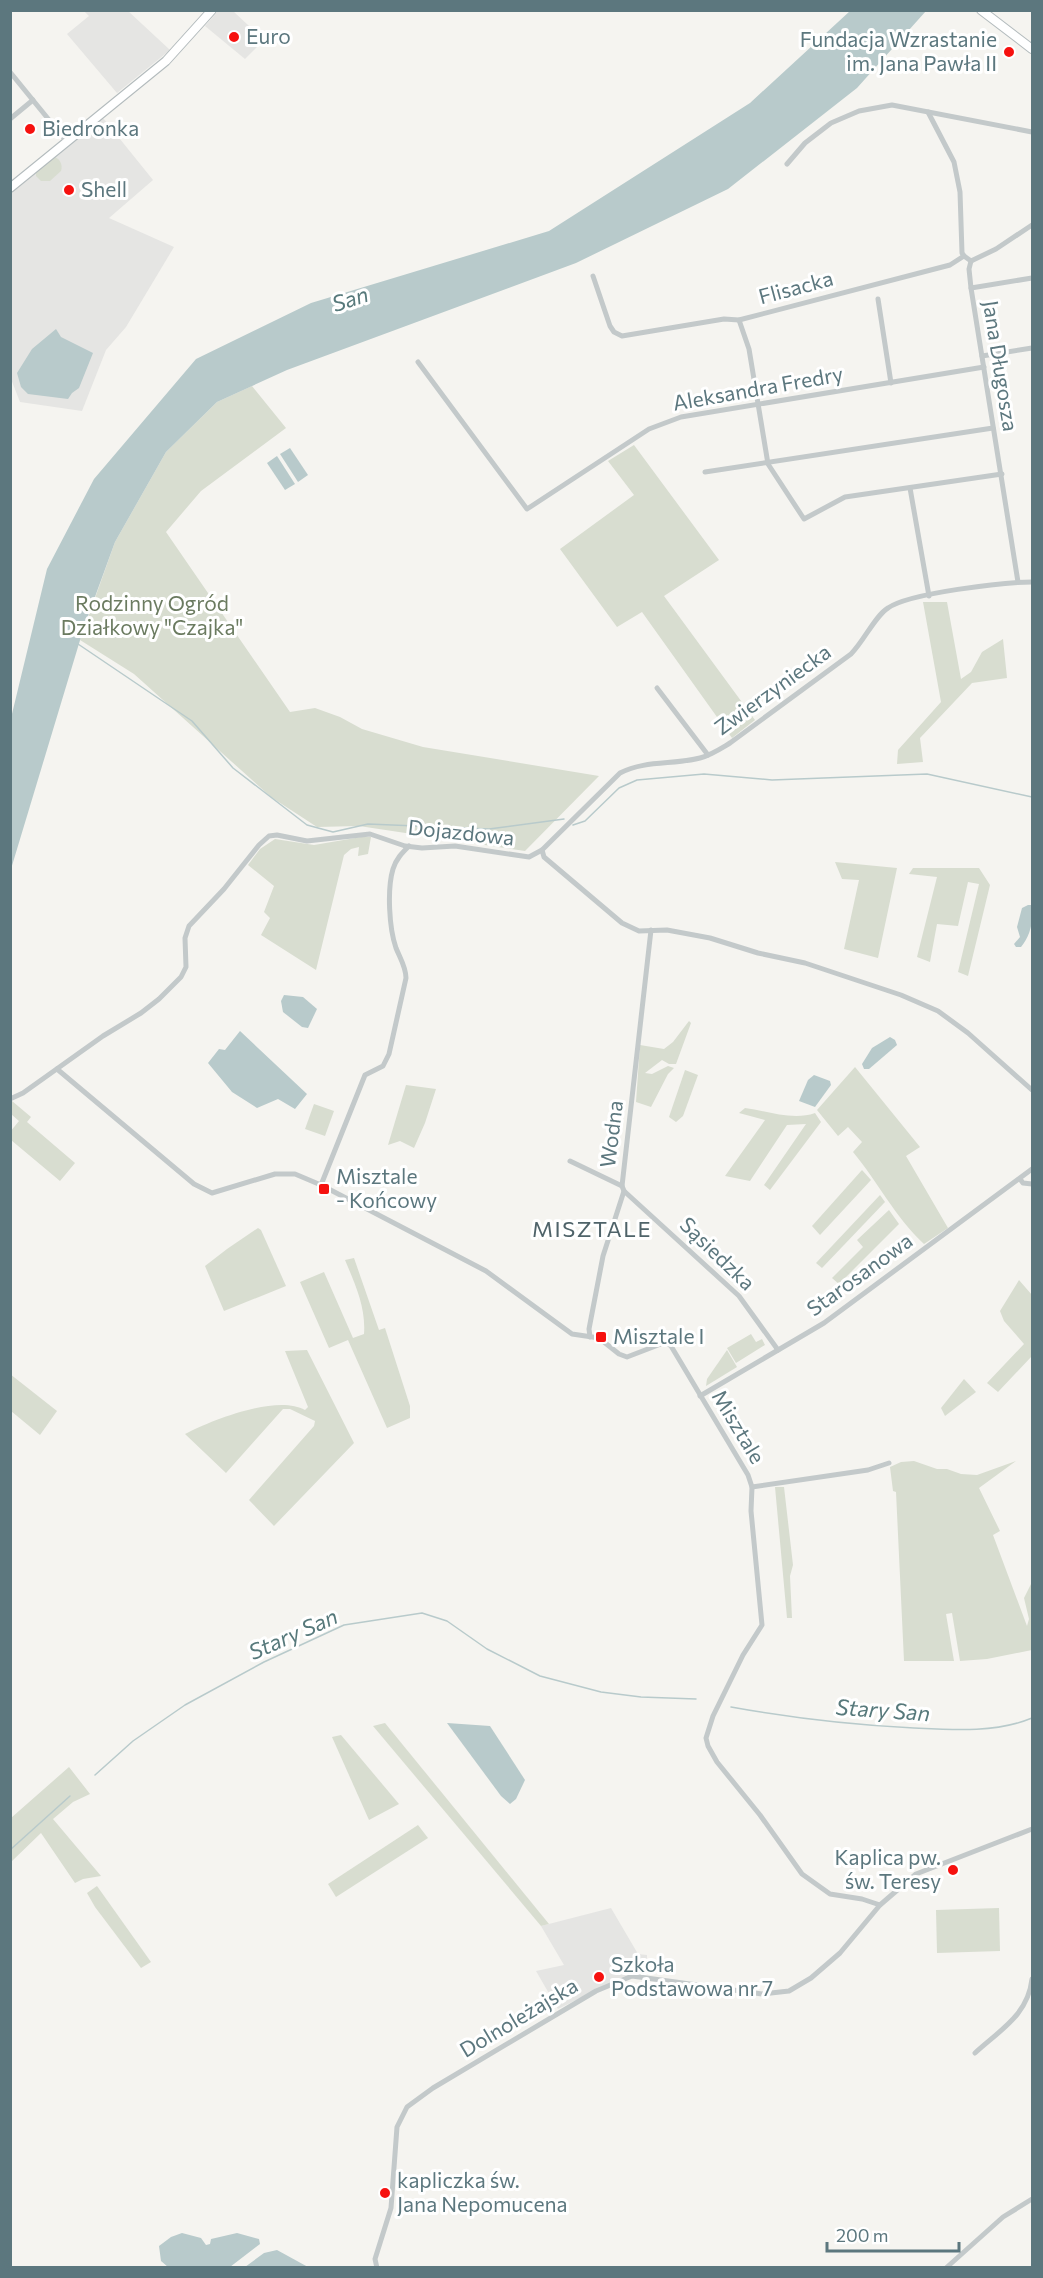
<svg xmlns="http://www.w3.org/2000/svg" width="1043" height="2278" font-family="Commissioner,sans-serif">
	<rect width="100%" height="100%" fill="#f5f4f0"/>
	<g fill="#e5e5e3">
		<path d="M84,11H128L170,50L117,93L67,34L89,16Z"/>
		<path d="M218,11H233L264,40L245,59L205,26Z"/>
		<path d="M103,118L153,180L109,218L174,247L126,327L106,350L82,411L20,402L11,379V193Z"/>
		<path d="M611,1908L638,1954L647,1955V1972H633L558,2009L536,1971L564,1965L541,1926Z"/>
	</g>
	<g fill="#d8ddd0">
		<path d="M55,157C60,159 63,165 61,171L50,181H41L36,176V172Z"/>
		<path d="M252,386L286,428L201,491L166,532L290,712L315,708L340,717L362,729L423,747L599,776L525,851L359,826L317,827L271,797L134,674L80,640L115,542L166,452L217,402Z"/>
		<path d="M634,445L719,560L664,596L755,720L732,738L642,612L617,627L560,549L634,495L608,461Z"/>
		<path d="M923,602H947L961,679L971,672L982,652L1003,639L1007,678L972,683L920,738L923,762L897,764L898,750L941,702Z"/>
		<path d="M361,837H371L368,854L358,856L359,847L351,849L344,855L316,970L261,935L270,918L264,912L274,886L248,865L260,849L275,839L314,845Z"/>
		<path d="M835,862L897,868L878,958L844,949L859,880L842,879Z"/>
		<path d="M913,868H979L990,885L968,976L958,972L979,884L968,882L958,926L937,924L930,962L917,957L937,877L909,874Z"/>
		<path d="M689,1021L691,1023L676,1064H669L662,1060L645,1073L652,1074L668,1066L674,1068L668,1074L651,1107L636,1102L640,1045L664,1049L673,1042Z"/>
		<path d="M855,1067L920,1147L906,1156L948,1228L924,1244C895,1217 878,1182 853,1152L862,1142L848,1127L838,1136L817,1110Z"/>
		<path d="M685,1070L698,1075L683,1116L676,1122L669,1117Z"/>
		<path d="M406,1085L436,1089L425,1123L414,1148L400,1141L388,1145Z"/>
		<path d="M12,1101L31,1117L27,1122L75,1163L60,1181L11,1140L10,1132L19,1121L11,1114Z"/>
		<path d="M314,1104L334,1111L325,1136L305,1129Z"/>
		<path d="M745,1108C768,1111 793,1121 815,1113L821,1122L770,1190L764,1185L806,1124L787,1125L750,1181L725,1176L765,1120L739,1113Z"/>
		<path d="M862,1170L871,1180L820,1235L812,1226Z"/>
		<path d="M880,1195L885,1202L822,1268L816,1263Z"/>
		<path d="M889,1210L899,1224L839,1284L832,1278L863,1247L857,1240Z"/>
		<path d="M258,1228L261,1230L286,1286L224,1311L205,1266L227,1249Z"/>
		<path d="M354,1258L379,1330L385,1328L410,1406V1418L387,1428L348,1340L329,1348L300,1282L324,1272L353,1338L364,1334C366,1307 355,1284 345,1260Z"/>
		<path d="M1019,1280L1032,1295V1356L998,1392L987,1383L1024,1344L1004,1321L1000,1311Z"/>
		<path d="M751,1334L756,1342L762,1339L765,1345L736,1363L727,1348Z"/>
		<path d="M307,1350L354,1443L274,1526L249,1500L314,1426L315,1421L290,1409H283L226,1473L185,1434C212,1420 277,1394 305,1410L308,1407L285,1351Z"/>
		<path d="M727,1350L737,1367L706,1386L707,1379Z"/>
		<path d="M10,1374L57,1411L40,1435L11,1411Z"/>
		<path d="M964,1379L976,1392L945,1416L941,1408Z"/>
		<path d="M914,1461L937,1469H947L961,1474L977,1475L1016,1461L979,1488L1000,1531L993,1535L1027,1626L1029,1619L1024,1598L1032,1582V1650L987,1659L960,1661L952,1613L946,1614L954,1661H904L896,1492L893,1491L890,1467L901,1462Z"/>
		<path d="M775,1487H784L793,1565L790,1576L792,1618H787Z"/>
		<path d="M385,1723L549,1924L541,1926L373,1726Z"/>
		<path d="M341,1735L399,1804L369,1820L332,1737Z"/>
		<path d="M69,1767L90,1794L73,1802L53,1819L101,1876L83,1879L75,1883L41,1833L11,1862V1818Z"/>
		<path d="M418,1825L428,1838L336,1897L328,1884Z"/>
		<path d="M97,1886L151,1962L141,1968L95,1907L87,1893Z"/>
		<path d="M999,1908L1000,1951L937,1953L936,1910Z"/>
	</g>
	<g fill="#b8cacb">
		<path d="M850,11H926L857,88L728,189L576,263L287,370L217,402L166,452L115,542L84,627L11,869V718L47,569L94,479L196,359L311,303L549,231L750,103Z"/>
		<path d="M56,329L61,337L93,353L79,388L72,393L68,399L28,394L21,387L17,373L32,349Z"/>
		<path d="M290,448L308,475L298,482L280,454Z"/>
		<path d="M277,456L295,484L285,490L267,463Z"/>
		<path d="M1028,905H1031C1035,918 1030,937 1021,947H1016L1014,944L1020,937L1017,927L1022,908Z"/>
		<path d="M284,995L303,997L317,1009L308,1028L302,1027L283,1012L281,1001Z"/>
		<path d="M240,1031L307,1094L295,1109L278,1099L257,1108L232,1092L208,1063L219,1049L225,1050Z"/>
		<path d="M890,1037L895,1040L897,1045L869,1069H864L862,1064L872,1048Z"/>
		<path d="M814,1075L830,1081L831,1085L815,1107L799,1101L808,1080Z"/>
		<path d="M447,1723L490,1726L525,1780L516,1799L510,1804L501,1796Z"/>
		<path d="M182,2233L201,2238L206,2245L210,2244L211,2239L237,2233L259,2239L260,2244L230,2267H168L161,2261L159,2246L171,2237Z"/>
		<path d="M277,2250L308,2267H245L264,2253Z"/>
	</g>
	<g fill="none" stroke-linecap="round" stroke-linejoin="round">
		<g stroke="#b8cacb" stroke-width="1.5">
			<path d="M78,644L192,721L233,768L307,825L333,832L368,824L489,829L564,819"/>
			<path d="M573,825L585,821L619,788L637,780L704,774L772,780L927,774L1032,797"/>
			<path d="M731,1707C792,1718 852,1725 914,1728C953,1730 996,1733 1032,1718"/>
			<path d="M95,1775L133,1741L185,1705L264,1662L344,1625L422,1613L447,1621L487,1649L540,1676L601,1692L641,1697L696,1699"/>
			<path d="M10,1850L70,1796"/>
		</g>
		<g stroke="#b3bbbd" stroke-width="10">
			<g id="secondary">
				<path d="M981,10L1032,49"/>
				<path d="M10,188L166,61L212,10"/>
			</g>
		</g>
		<g stroke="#c3c9ca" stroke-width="5">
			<path d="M10,72L67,142"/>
			<path d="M928,112L954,162L960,192L962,253L964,256"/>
			<path d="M10,119L33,100"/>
			<path d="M787,164L805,143L831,123L859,111L892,105L1032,132"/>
			<path d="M971,261L969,269L971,288L1018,582"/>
			<path d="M971,261L996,249L1032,225"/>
			<path d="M593,276L610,326L614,332L622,336L724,319L739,320L950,265L964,256L971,261"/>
			<path d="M971,288L1032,278"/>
			<path d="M878,299L891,383"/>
			<path d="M739,320L749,349L768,464L804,519L845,497L1002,474"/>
			<path d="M982,356L1032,348"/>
			<path d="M418,362L527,509L649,429L681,417L984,367"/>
			<path d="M705,472L993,428"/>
			<path d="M910,488L929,596"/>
			<path d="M657,688L708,755"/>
			<path d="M542,850L620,773C645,760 673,765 700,758C711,755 720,749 730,743L851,654C864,641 875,616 888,608C909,593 1005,582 1032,582"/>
			<path d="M57,1069L194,1184L212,1193L275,1174H295L321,1185L486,1271L572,1334L599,1338L619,1354L627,1357L666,1342L671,1346L748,1475L752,1487L751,1511L762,1625L743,1655L713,1716L706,1738L708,1746L717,1762L760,1815L802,1874L830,1894L862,1899L880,1905"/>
			<path d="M10,1099L23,1093L103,1036L141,1013L159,999L181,977L186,967L185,938L189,926L224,889L259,845L269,836L277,835L307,841L370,834L405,846L422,848L455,846L529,857L542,850L544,857L622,923L639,931L667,930L710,938L758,953L805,963L901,995L938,1011L968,1033L1032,1090"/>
			<path d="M570,1161L622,1186"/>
			<path d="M1020,1179L1023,1183L1032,1184"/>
			<path d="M321,1185L365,1075L383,1066L389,1054L406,978C406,967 400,958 396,948C389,928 387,889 393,869C396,859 402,853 409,846"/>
			<path d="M624,1191L739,1296L778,1350"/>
			<path d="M590,1337L589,1329L603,1256L624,1191L622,1186L651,930"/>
			<path d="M700,1396L824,1323L1032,1169"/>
			<path d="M752,1487L868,1470L889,1463"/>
			<path d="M975,2053C1000,2030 1028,2015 1032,1979"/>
			<path d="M377,2268L375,2259L391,2208L397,2127L407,2107L433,2088L596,1991L632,1976L762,1994L789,1991L811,1978L840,1953L880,1905L916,1874L1032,1829"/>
			<path d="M946,2268L1003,2217L1032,2199"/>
		</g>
		<use href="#secondary" stroke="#fff" stroke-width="8"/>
	</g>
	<g fill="#f6110f" stroke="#fff" stroke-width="2">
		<circle cx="234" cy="37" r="6"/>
		<circle cx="1009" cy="52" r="6"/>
		<circle cx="30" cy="129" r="6"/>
		<circle cx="69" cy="190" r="6"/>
		<rect x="318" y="1183" width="12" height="12" rx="3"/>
		<rect x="595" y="1331" width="12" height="12" rx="3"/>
		<circle cx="953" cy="1870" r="6"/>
		<circle cx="599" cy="1977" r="6"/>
		<circle cx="385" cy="2193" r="6"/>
	</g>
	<g text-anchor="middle" stroke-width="6" stroke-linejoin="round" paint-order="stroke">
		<g font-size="21" fill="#5c777e" stroke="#fff" text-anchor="start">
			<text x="246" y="44">Euro</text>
			<text x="997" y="47" text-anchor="end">Fundacja Wzrastanie<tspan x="997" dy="24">im. Jana Pawła II</tspan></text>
			<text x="42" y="136">Biedronka</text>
			<text x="81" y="197">Shell</text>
			<text x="336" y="1184">Misztale<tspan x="336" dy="24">- Końcowy</tspan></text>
			<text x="613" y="1344">Misztale I</text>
			<text x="941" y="1865" text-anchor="end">Kaplica pw.<tspan x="941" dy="24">św. Teresy</tspan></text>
			<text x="611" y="1972">Szkoła<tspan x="611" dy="24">Podstawowa nr 7</tspan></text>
			<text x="397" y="2188">kapliczka św.<tspan x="397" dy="24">Jana Nepomucena</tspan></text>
		</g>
		<g font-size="21" fill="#5c777e" stroke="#fff">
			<text transform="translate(796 288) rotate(-15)" y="7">Flisacka</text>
			<text transform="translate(1000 366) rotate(81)" y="7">Jana Długosza</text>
			<text transform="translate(758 389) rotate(-10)" y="7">Aleksandra Fredry</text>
			<text transform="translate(773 690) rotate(-36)" y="7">Zwierzyniecka</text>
			<text transform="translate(461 833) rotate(6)" y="7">Dojazdowa</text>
			<text transform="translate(612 1134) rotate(-83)" y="7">Wodna</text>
			<text transform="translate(717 1254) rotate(44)" y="7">Sąsiedzka</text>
			<text transform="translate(860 1275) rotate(-36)" y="7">Starosanowa</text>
			<text transform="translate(738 1427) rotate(59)" y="7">Misztale</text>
			<text transform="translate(519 2018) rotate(-31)" y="7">Dolnoleżajska</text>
		</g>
		<g font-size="21" fill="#6b7b60" stroke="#fff">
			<text x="152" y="611">Rodzinny Ogród<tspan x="152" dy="24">Działkowy "Czajka"</tspan></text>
		</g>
		<g font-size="22" font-style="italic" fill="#57797b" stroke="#fff">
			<text transform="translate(350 299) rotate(-18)" y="8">San</text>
			<text transform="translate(293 1634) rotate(-24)" y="8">Stary San</text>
			<text transform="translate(883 1710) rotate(4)" y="8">Stary San</text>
		</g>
		<g font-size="22" letter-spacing="1.5" fill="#4f6369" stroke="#fff">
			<text x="592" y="1237">MISZTALE</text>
		</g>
	</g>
	<rect width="1043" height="2278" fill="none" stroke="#5c777e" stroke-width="24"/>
	<path d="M827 2242v9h132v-9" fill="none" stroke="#5c777e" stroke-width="3"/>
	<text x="836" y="2242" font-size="18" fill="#5c777e" stroke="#ffffff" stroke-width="4.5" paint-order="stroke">200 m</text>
</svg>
